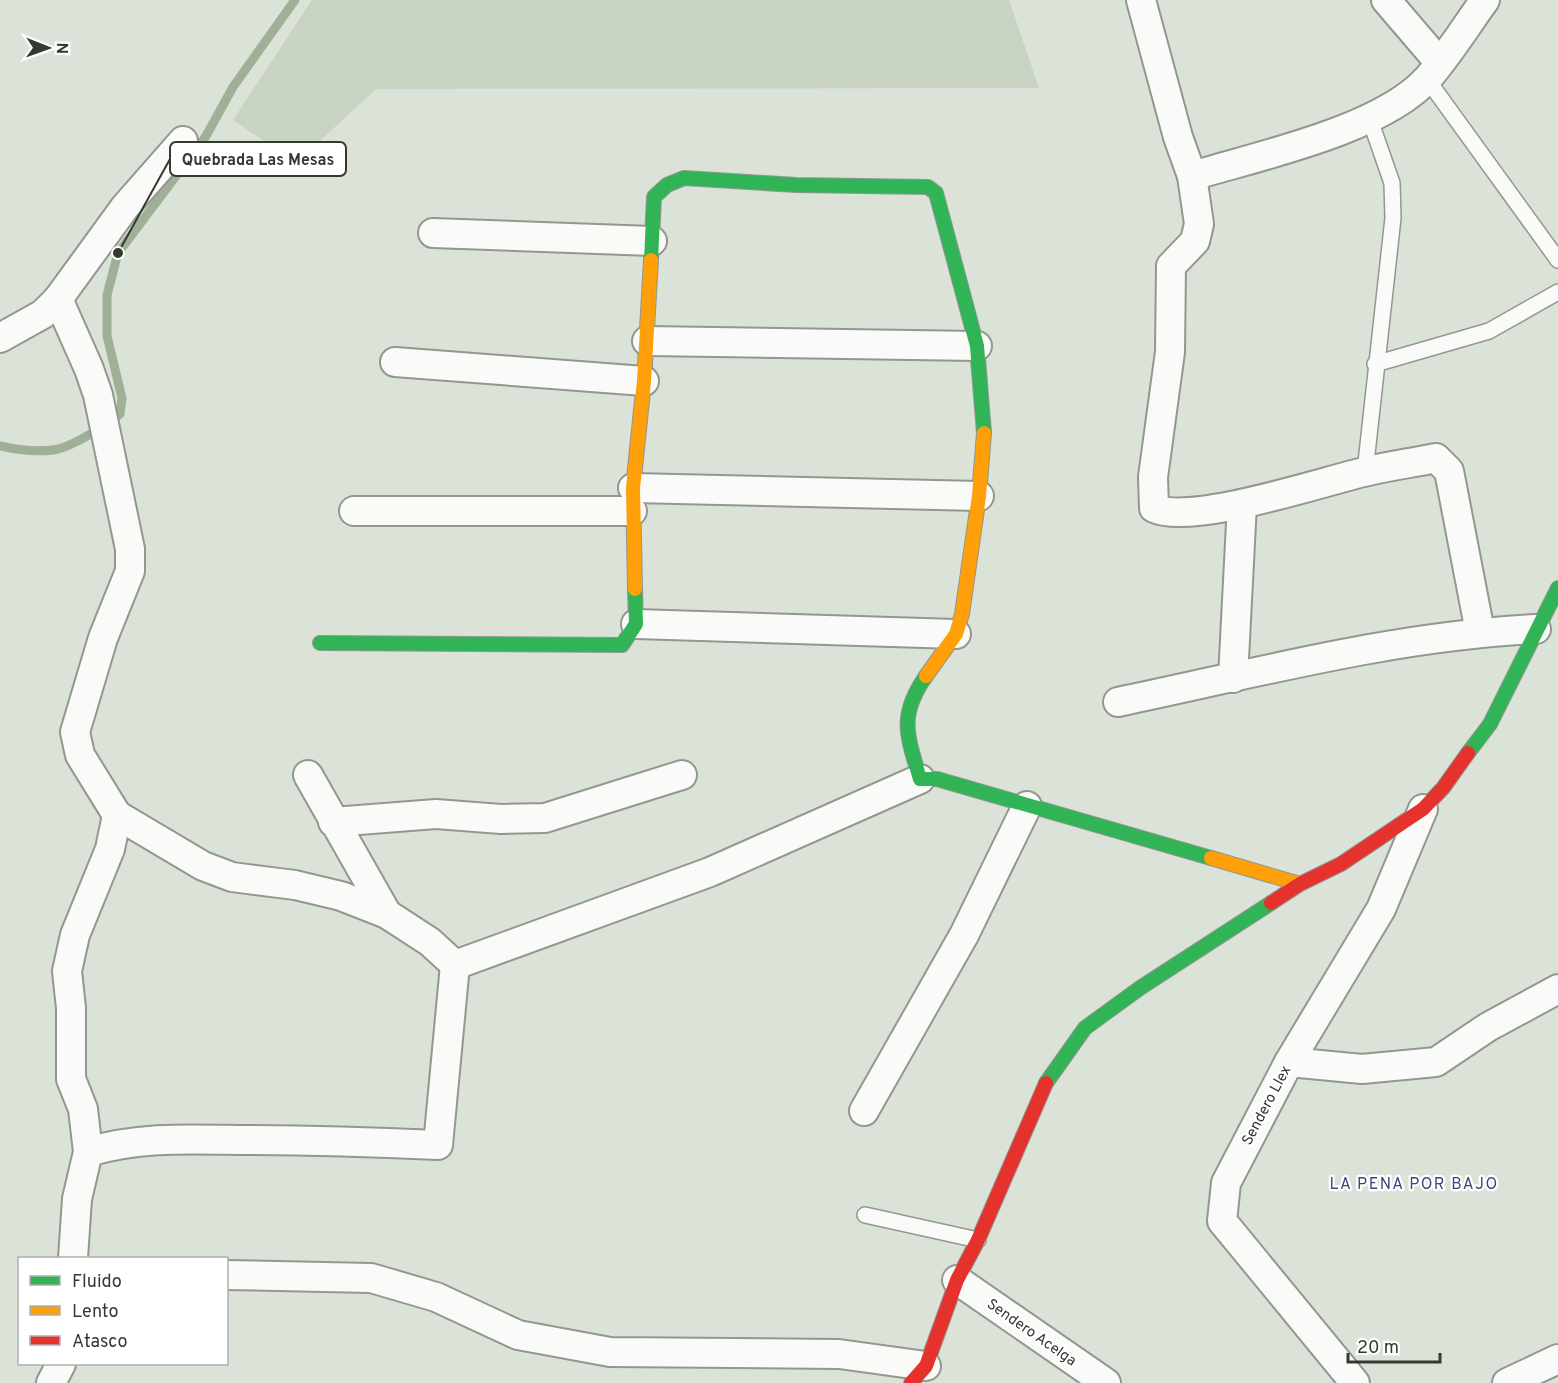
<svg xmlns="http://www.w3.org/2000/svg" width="1558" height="1383" font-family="Overpass,sans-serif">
	<rect width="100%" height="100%" fill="#dbe3d8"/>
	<path fill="#c8d4c1" d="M312,0H1009L1039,88L376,89L296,163L233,120Z"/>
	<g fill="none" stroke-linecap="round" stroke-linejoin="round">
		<path stroke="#a0b097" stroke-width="9" d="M0,446C17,450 36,452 53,450C71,448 106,425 120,414L122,398L107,336V295L118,253L206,136L233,87L295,0"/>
		<g stroke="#92978f" stroke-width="18">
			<g id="lane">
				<path d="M1427,79L1558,260"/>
				<path d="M1375,364L1489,331L1558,292"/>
				<path d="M1365,472L1393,218L1392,183L1369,117"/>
				<path d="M865,1215L978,1240"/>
			</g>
		</g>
		<g stroke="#92978f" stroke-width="32">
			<g id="street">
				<path d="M1141,0L1178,137L1192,176L1199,224L1195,241L1171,266L1170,352L1153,477L1154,508C1190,526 1321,482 1364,472C1388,466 1412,463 1436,458L1449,471L1480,632"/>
				<path d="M1386,0L1439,62"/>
				<path d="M183,141L125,207L58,299L89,369L98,395L130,549V571L103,638L75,732L80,755L117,815L203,866L232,877L295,885L341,896L387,914L430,942L455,965"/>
				<path d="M1192,176C1258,156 1382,130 1428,78C1449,54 1466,26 1485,0"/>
				<path d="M433,233L652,241"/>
				<path d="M0,338L43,314L58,299"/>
				<path d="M647,341L977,346"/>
				<path d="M395,362L644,381"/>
				<path d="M633,488L979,496"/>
				<path d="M354,511H632"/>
				<path d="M636,624L956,634"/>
				<path d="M1233,678L1242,504"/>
				<path d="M1118,702C1257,673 1394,636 1536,629"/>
				<path d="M308,775L387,914"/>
				<path d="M333,822L436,814L501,819L545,818L682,775"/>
				<path d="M455,965L710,872L920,779"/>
				<path d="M1289,1062L1362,1069L1436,1062L1488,1027L1558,989"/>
				<path d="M864,1111L964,935L1027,806"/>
				<path d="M88,1152L83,1109L71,1079V1008L67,971L75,935L110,849L117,815"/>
				<path d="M73,1258L77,1199L88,1152C137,1137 186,1139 237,1140C304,1140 371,1142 438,1145L455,965"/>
				<path d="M226,1275L371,1278L436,1297L518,1335L610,1352L839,1354L926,1366"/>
				<path d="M957,1280L1106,1383"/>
				<path d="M51,1383L61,1364"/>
				<path d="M1355,1383L1222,1221L1226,1183L1289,1062L1381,909L1423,809"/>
				<path d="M1507,1383L1558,1359"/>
			</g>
		</g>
		<g stroke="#92978f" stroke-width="16">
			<g id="fast">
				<path d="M651,260L654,197L667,185L684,178L796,185L928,187L936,193L977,346L984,433"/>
				<path d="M320,643L622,645L636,624L635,589"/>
				<path d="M926,676C898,716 907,735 920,779H937L1211,858"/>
				<path d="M1468,753L1490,724L1558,588"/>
				<path d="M1046,1083L1085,1028L1140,988L1271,903"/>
			</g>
		</g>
		<g stroke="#92978f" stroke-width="16">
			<g id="slow">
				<path d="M635,589L633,488L644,381L651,260"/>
				<path d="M926,676L956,634L962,614L979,496L984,433"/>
				<path d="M1211,858L1300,884"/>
			</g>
		</g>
		<g stroke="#92978f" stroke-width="16">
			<g id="jam">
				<path d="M1271,903L1300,884L1341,864L1423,809L1443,788L1468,753"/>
				<path d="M911,1383L926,1366L957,1280L978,1240L1046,1083"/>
			</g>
		</g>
		<use href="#lane" stroke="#fafbf9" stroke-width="15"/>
		<use href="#street" stroke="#fafbf9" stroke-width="28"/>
		<use href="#fast" stroke="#30b455" stroke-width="14"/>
		<use href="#slow" stroke="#ff9f0a" stroke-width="14"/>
		<use href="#jam" stroke="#e5322d" stroke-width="14"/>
	</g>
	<g text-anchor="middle" stroke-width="4.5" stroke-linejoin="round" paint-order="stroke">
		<g font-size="15" fill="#343931" stroke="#fff">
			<text transform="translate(1266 1105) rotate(-62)" y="5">Sendero Llex</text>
			<text transform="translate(1032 1332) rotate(35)" y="5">Sendero Acelga</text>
		</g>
		<g font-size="16" letter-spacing="1.5" fill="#47407d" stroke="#fff">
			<text x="1414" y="1189">LA PENA POR BAJO</text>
		</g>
	</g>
	<path fill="none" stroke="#343931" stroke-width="2" d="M118 253L170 159"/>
	<circle fill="#343931" stroke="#fff" stroke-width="2" cx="118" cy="253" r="6"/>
	<rect fill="#fff" stroke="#343931" stroke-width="2" x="170" y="142" width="176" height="34" rx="6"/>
	<g font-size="16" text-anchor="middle" font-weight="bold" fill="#343931">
		<text x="258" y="165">Quebrada Las Mesas</text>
	</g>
	<rect x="18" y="1257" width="210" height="108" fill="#ffffff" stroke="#aeb0ad" stroke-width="1.5"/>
	<rect x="30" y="1276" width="30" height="9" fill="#30b455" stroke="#aeb0ad" stroke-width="1.5"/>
	<text x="72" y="1287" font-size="18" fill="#343931">Fluido</text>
	<rect x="30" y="1306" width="30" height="9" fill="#ff9f0a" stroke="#aeb0ad" stroke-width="1.5"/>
	<text x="72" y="1317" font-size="18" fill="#343931">Lento</text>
	<rect x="30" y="1336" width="30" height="9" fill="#e5322d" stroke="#aeb0ad" stroke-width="1.5"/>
	<text x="72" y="1347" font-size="18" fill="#343931">Atasco</text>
	<g transform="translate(48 48) rotate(91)" stroke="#ffffff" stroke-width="4.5" paint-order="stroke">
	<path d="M0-4.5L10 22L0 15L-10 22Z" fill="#343931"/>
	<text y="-9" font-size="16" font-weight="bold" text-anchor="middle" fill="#343931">N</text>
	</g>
	<path d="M1348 1353v9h92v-9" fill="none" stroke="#343931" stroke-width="3"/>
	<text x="1357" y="1353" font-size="18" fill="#343931" stroke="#ffffff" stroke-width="4.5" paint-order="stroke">20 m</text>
</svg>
